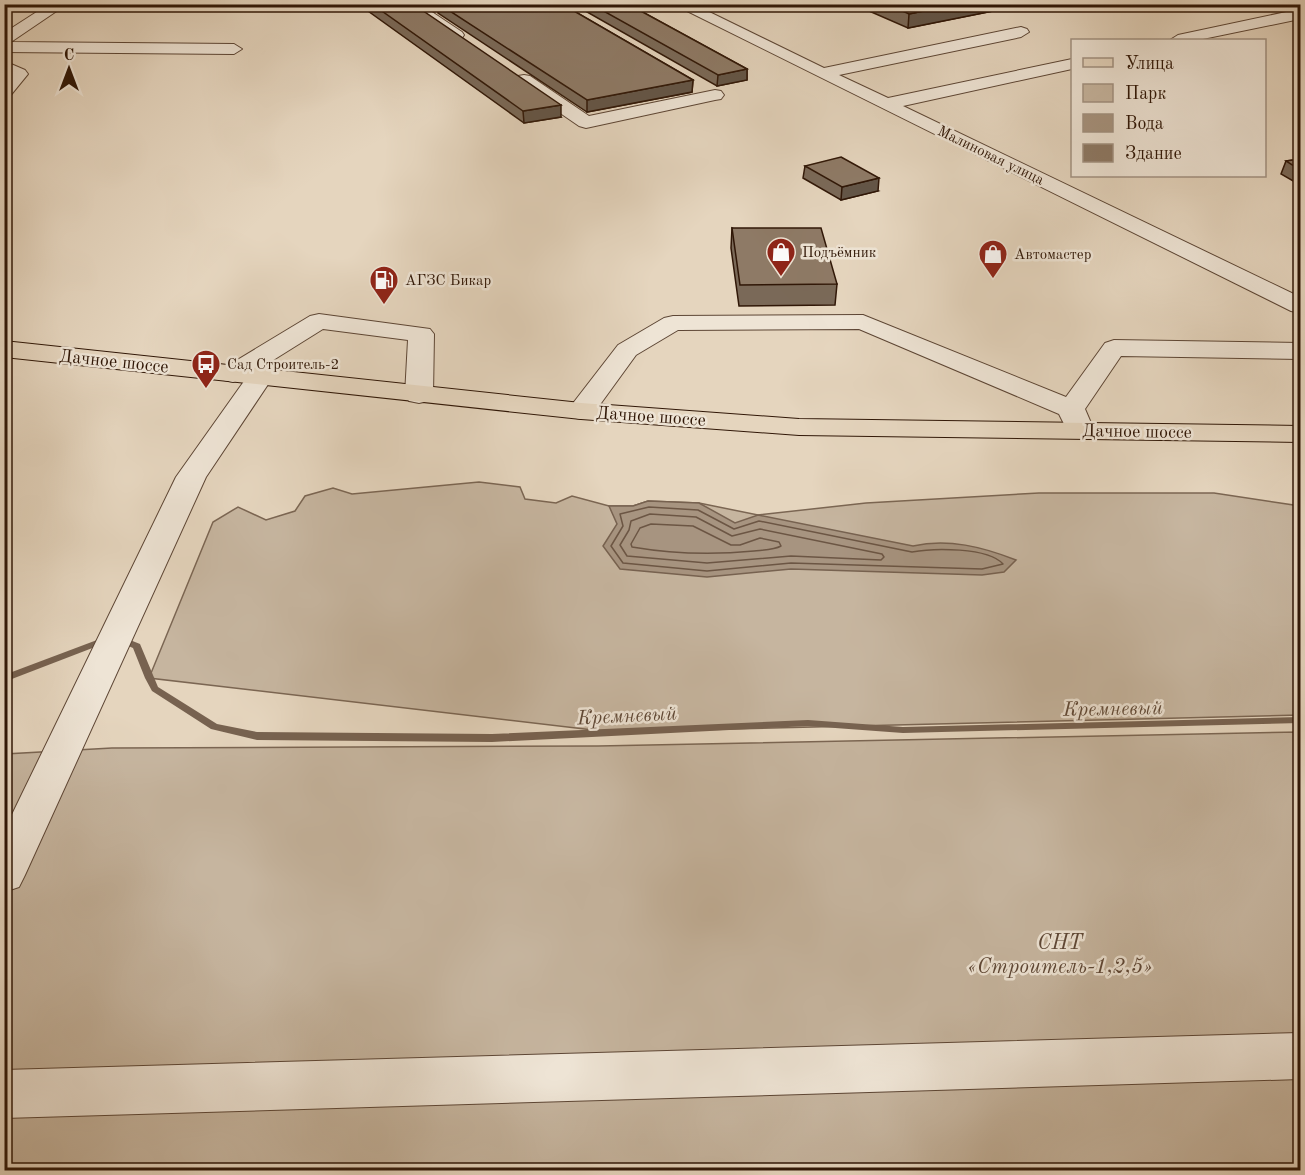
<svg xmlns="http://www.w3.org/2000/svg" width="1305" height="1175" font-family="'Old Standard TT',serif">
	<rect width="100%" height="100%" fill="#e5d5be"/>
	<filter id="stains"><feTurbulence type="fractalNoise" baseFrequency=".00333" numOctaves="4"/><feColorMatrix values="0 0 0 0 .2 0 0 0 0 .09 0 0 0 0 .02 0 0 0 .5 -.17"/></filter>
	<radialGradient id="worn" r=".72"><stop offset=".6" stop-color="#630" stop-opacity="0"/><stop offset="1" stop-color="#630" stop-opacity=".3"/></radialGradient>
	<g fill="#c6b59f" stroke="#7b6653" stroke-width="1.5">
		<path d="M479,482L520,487L525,499L556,503L572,496L609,506H633L648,501L699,503L758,515L866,503L1039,493H1214L1300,506V715L610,732L149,678L213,522L238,507L266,520L295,511L305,496L333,488L352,494Z"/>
		<path d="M1300,732V1170H5V754L112,748L598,746Z"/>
	</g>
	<path fill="#a79480" stroke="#776250" stroke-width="1.5" d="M648,501L699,503L735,523L758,515L913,546C948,538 983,547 1016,560L1004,572L982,575L791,569L707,577L620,569L603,546L617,524L609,506H633Z"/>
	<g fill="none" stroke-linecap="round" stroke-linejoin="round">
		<g stroke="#6c5644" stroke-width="1.5">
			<path d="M649,507L698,510L734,529L759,521L912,552C933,548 988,547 1003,564L982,569L791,563L707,571L623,563L611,546L623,526L620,514Z"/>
			<path d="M650,514L696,517L732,536L760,529L882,554L884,557L881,560L791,556L707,563L627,556L620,545L629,530L631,521Z"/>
			<path d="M651,524L693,526L731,545H740L760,538L779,542L781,546C774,550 763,550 754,551C713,555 673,554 632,547L631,544L640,528Z"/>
		</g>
		<g fill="#776250" fill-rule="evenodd">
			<path d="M120,636L140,644L158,687L217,724L257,732L492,734L808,720L903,727L1300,717V723L903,733L808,726L492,742L257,740L211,729L152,691L145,678L133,648L117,641L116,639L117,637Z"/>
			<path d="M105,637L109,640L108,642L4,682V675Z"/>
		</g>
		<g stroke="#5d4635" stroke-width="2">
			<g id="minor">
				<path d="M49,4H67L11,42L234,44L242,49L234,54L4,52V33Z"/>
				<path d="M425,4H461L459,7L432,12L462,32L464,35L462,38H450L411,10L414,7Z"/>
				<path d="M673,4H693L824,68L1021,27L1027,29L1029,32L1021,37L839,75L888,98L1072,59V69L903,106L1300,297V313L1291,311Z"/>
				<path d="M1300,9V19L1198,40H1170L1178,35Z"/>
				<path d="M4,61L25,70L28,74L10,96L4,97V80L9,75L4,73Z"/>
				<path d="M524,75L530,76L589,116L715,90L721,91L724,95L721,99L715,100L586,128L579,126L518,84L515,80L518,76Z"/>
				<path d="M319,314L430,329L434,334L433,395L429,401L419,403L409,401L405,395L408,340L323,329L259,369L269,371L273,377L206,477L25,875L19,887L4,892V831L176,477L247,377L233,382L224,380L220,374L224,368L310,316Z"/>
				<path d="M863,315L1066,397L1105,343L1114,340L1300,343V359L1121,356L1085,409L1094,430L1090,436L1080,438L1070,436L1059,414L859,329L678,330L636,355L591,417L581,419L571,417L567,411L618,345L664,318L673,316Z"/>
				<path d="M1300,1033V1079L4,1118V1070Z"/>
			</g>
		</g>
		<g stroke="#301707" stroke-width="2">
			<path id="major" d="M4,341L581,403L799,419L1300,426V442L799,435L581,419L4,357Z"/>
		</g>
		<use href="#minor" fill="#eee4d5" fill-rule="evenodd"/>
		<use href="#major" fill="#e5d5be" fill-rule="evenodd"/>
	</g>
	<g fill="#7a6958" stroke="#301707" stroke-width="1.5">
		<path d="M360,4H416L414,5L561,117L524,123L361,6Z"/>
		<path d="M437,4H562L693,80L692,92L587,112L438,13Z"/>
		<path d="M573,4H628L747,69V80L717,86Z"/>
		<path d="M853,4H1028L908,28Z"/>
		<path d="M1300,159V185L1281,174L1286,161Z"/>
		<path d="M805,166L878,191L841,200L803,178Z"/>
		<path d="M732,228L837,284L835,305L739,306L731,248Z"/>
	</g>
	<g fill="#635547" stroke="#301707" stroke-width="1.5">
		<path d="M958,4H1028L908,28L909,14Z"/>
		<path d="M747,69V80L717,86L718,75Z"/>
		<path d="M693,80L692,92L587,112V100Z"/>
		<path d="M561,105V117L524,123L523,111Z"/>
		<path d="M879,178L878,191L841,200L842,187Z"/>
	</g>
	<g fill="#8e7a66" stroke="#301707" stroke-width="1.5">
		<path d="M372,4H413L561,105L523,111Z"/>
		<path d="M439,4H562L693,80L587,100Z"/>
		<path d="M591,4H628L747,69L718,75Z"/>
		<path d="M887,4H958L909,14Z"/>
		<path d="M841,157L879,178L842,187L805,166Z"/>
		<path d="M1300,159V170L1286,161Z"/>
		<path d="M732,228H821L837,284L740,285Z"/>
	</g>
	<defs>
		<g id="shop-pin" transform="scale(1.5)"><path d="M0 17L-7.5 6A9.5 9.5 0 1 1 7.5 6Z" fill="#8f2418" stroke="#eee4d5"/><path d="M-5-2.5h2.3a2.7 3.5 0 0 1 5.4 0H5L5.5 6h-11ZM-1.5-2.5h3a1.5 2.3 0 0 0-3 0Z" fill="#fff"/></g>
		<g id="fuel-pin" transform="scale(1.5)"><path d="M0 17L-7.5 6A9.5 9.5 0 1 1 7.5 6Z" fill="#8f2418" stroke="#eee4d5"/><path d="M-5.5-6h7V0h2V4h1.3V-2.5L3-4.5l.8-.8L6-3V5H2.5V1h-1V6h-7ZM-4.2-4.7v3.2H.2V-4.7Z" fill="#fff"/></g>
		<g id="bus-pin" transform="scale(1.5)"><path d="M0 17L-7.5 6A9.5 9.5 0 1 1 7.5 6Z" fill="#8f2418" stroke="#eee4d5"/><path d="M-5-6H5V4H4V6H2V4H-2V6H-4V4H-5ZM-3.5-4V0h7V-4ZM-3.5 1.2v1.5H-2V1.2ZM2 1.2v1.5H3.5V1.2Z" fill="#fff"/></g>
	</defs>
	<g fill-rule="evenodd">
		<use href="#shop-pin" x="781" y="252"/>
		<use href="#shop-pin" x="993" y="254"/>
		<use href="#fuel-pin" x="384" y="280"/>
		<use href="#bus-pin" x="206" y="364"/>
	</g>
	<g text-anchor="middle" stroke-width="5" stroke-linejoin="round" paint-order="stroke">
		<g font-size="15" fill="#301707" stroke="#eee4d5">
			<text transform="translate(991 155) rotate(26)" y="5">Малиновая улица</text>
		</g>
		<g font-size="15" fill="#301707" stroke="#eee4d5" text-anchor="start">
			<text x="802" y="257">Подъёмник</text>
			<text x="1014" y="259">Автомастер</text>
			<text x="405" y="285">АГЗС Бикар</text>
			<text x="227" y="369">Сад Строитель-2</text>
		</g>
		<g font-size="18" fill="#301707" stroke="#eee4d5">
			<text transform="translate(114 361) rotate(6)" y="6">Дачное шоссе</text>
			<text transform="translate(651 416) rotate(4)" y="6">Дачное шоссе</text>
			<text transform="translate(1137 431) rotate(1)" y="6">Дачное шоссе</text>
		</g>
		<g font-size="20" font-style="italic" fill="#604937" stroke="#eee4d5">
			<text transform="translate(1113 708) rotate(-1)" y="7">Кремневый</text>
			<text transform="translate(627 715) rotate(-3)" y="7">Кремневый</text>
		</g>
		<g font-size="21" font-style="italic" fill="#5d4635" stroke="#eee4d5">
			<text x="1060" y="949">СНТ<tspan x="1060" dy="24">«Строитель-1,2,5»</tspan></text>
		</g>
	</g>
	<rect width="1305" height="1175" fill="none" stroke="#e5d5be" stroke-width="24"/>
	<rect x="6" y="6" width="1293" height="1163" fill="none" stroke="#301707" stroke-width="3"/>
	<rect x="12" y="12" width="1281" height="1151" fill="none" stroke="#301707" stroke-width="1.5"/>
	<rect x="1071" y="39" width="195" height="138" fill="#eee4d5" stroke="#a29283" stroke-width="1.5"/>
	<rect x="1083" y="58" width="30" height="9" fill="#e5d5be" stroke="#a29283" stroke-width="1.5"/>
	<text x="1125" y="69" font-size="18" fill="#301707">Улица</text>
	<rect x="1083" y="84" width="30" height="18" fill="#c6b59f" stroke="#a29283" stroke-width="1.5"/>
	<text x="1125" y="99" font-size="18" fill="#301707">Парк</text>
	<rect x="1083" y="114" width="30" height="18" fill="#a79480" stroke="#a29283" stroke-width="1.5"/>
	<text x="1125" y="129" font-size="18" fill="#301707">Вода</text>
	<rect x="1083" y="144" width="30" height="18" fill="#8e7a66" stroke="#a29283" stroke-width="1.5"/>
	<text x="1125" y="159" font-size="18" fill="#301707">Здание</text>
	<g transform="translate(69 69)" stroke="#eee4d5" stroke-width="4.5" paint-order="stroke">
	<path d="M0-4.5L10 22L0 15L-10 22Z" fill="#301707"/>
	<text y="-9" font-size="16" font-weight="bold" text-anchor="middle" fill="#301707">С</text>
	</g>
	<rect width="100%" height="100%" filter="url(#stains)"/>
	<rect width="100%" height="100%" fill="url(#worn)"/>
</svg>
